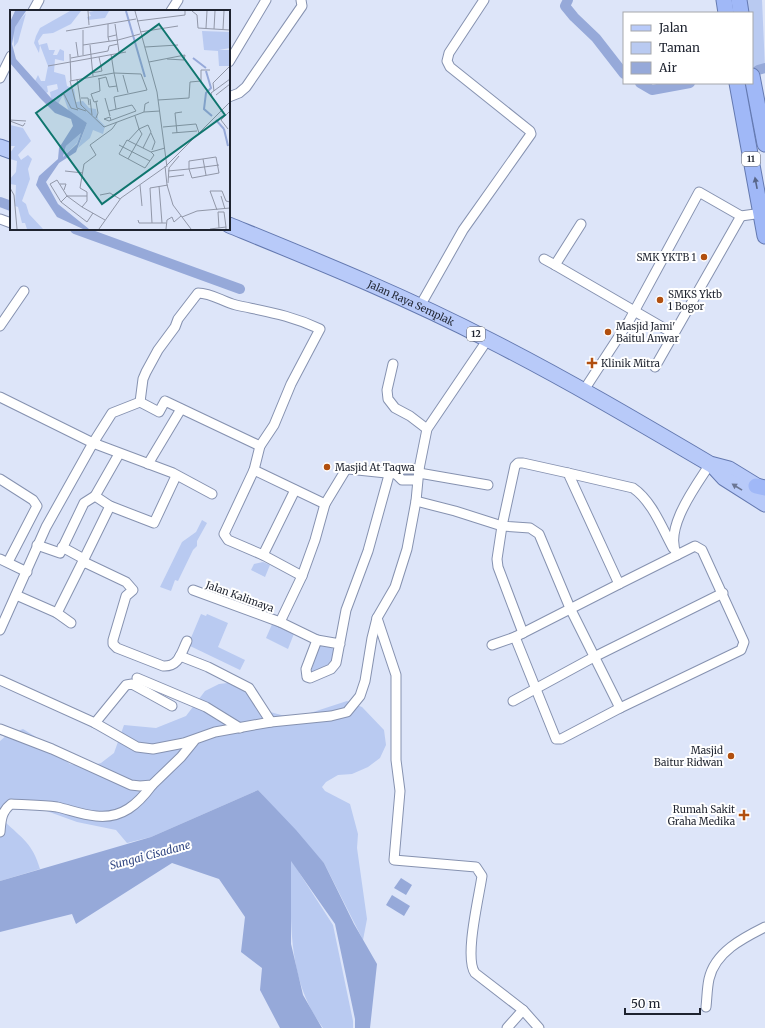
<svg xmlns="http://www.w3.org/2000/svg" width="765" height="1028" font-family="Merriweather,serif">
	<rect width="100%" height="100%" fill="#dde5f9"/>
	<g fill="#b9caf1">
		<path d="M724,0H762L765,68L752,71V13H726Z"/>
		<path d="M202,520L207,523L197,541V546L193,550L178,581L175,580L171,591L160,587L182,542L196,532Z"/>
		<path d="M263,562L270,565L265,577L251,570L254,564Z"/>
		<path d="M201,614L206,616L207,614L228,623L218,647L245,660L240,670L188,645Z"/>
		<path d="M273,622L295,631L288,649L266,638Z"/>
		<path d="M319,644L330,646L334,650L331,664L311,672Z"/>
		<path d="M236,682L250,689L257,704L270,712L285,716H301L347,701L362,707L384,730L386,745L380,758L368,767L352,774L338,775L326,782L322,787L325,791L350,804L358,834L357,848L367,919L363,940L324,863L258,790L151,837L127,843L116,830L77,822L41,809L25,807L12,809L4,821C22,838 33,844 40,869L0,881V741L7,735L23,729L36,737L70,764L86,767L101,763L114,753L124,725L156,728L186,716L205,691L219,684Z"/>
		<path d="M291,860L333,925L353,1021V1028H323C286,978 291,919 291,860Z"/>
	</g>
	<g fill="#96a9d9">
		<path d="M258,790L296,830L324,863L354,924L377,964L370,1028H355V1019L335,924L291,861V944L303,995L322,1028H280L260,990L262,968L241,952L245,917L219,879L172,863L76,924L72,914L0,932V881L151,837Z"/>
		<path d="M401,878L412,885L406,895L394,888Z"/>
		<path d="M392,895L410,906L404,916L386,905Z"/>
	</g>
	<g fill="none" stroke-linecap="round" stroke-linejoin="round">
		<g stroke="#96a9d9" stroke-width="10">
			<path d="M568,0L565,6L574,17L596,38L624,74"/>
			<path d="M758,70L765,68"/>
			<path d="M640,83L652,90L690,83"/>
			<path d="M0,202L11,206"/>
			<path d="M75,229L240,289"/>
		</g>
		<g stroke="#8692b0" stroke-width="11">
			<g id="minor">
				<path d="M33,11L39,0"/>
				<path d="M171,11L178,0"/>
				<path d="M229,62L266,0"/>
				<path d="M0,78L11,56"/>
				<path d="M229,97L239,93L246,87L302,6L301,0"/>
				<path d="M0,219L11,223"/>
				<path d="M581,224L555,265L674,334"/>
				<path d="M544,259L555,265"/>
				<path d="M420,306L463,230L531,134L530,131L450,67L447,61L449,53L484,0"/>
				<path d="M0,326L24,291"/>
				<path d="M393,364L387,390L388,399L395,408L410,416L427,429"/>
				<path d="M655,367L741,216"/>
				<path d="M584,390L629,321L699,192L741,216L762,213"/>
				<path d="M0,397L93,443L46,527L0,630"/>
				<path d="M140,402L159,412L165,401L260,446"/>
				<path d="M148,464L181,409"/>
				<path d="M254,470L325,504"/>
				<path d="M419,473L488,485"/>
				<path d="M568,473L633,488C652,501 662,528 673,548"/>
				<path d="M0,479L33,500L37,506L8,562"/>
				<path d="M417,480H402L396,474L402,469H419"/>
				<path d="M212,494L173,473L93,443L112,413L140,402L143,379L146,372L158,350L175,327L178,319L198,293C212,293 223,302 236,305C268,312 290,315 320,329L291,384L274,425L260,446L254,470L224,534L228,540L263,555L302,576"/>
				<path d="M95,496L119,454"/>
				<path d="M416,501L455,511L502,526L497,559L498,567L523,633"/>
				<path d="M37,545L60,553L84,503L95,496L110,506L154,523L176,476"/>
				<path d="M263,555L295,490"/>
				<path d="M0,559L27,572"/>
				<path d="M84,559L110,506"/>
				<path d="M82,564L86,563L126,582L133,590L126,596L113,640V644L117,648L163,666C179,667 181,653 187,641"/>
				<path d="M619,584L515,637L556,739H561L620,708L741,650L744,642L702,550L695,546L677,555"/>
				<path d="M193,590L280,622L317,640"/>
				<path d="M16,595L57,613L71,623"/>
				<path d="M57,613L84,559L62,547"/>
				<path d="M377,618L396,675V760L400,791L394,860L476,867L482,876C479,897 464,958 475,973L523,1010L539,1028"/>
				<path d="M280,622L302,576L315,540L325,504L345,471L348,469L396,474"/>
				<path d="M340,644L317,640L306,669L307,677L310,678L331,669L336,663L346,610L368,551L389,475"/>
				<path d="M492,645L515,637"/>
				<path d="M180,656L208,667L249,688L271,722"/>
				<path d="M137,678L206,707L240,728"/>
				<path d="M0,680L95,723L137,747L153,749L184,743L215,732L271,722L331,716L347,712L360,696L365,681L372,638L377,618L395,587L407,549L416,501L419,469L427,429L488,339"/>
				<path d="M513,701L594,657L723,593"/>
				<path d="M620,708L570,608L539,534L530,528L502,526L515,466L518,463H523L568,473L619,584L677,555C663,529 696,486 710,464"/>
				<path d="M95,723L126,685L132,684L172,706"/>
				<path d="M0,729L52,749L131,785L140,786L152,785L181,757L194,741"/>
				<path d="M0,832C1,821 1,812 11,804C26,805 42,805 57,807C70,810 83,815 96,816C122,819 138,804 152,785"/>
				<path d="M706,1007C707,998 707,988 709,979C715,952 743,938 765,927"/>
				<path d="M507,1028L523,1010"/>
			</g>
		</g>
		<g stroke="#6479b0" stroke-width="17">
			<g id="primary">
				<path d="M0,147L11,151"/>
				<path id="s1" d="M229,225C317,261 404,296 489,340C564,378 637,421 710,464L729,469L765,491"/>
				<path d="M712,465L724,478L765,504"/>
			</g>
		</g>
		<g stroke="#6479b0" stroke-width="17">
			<g id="trunk">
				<path d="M724,0L726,13"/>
				<path d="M739,0L741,13"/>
				<path d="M752,76L765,144"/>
				<path d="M737,83L765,236"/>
				<path d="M756,486L765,488"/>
			</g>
		</g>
		<use href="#minor" stroke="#fff" stroke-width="9"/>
		<use href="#primary" stroke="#b8caf9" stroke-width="15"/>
		<use href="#trunk" stroke="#a0b8f7" stroke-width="15"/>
	</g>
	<defs><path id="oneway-solid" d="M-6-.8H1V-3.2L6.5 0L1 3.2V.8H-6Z"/></defs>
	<use fill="#586689" href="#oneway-solid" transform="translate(756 183) rotate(-101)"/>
	<use fill="#6b7694" href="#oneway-solid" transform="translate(737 487) rotate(-148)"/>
	<g fill="#b14f0f" stroke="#fff" stroke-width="1.5">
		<circle cx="704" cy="257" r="4"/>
		<circle cx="660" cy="300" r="4"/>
		<circle cx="608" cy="332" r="4"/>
		<path d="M590 357h4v4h4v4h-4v4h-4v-4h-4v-4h4z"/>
		<circle cx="327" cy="467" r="4"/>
		<circle cx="731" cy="756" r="4"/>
		<path d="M742 809h4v4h4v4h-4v4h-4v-4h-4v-4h4z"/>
	</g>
	<g text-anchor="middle" stroke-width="4" stroke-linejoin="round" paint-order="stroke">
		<g fill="#fff" stroke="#62656d" stroke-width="1">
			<rect x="742" y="152" width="18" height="14" rx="3"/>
			<rect x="467" y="327" width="18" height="14" rx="3"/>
		</g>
		<g font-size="9" font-weight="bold" fill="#1e232f">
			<text x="751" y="162">11</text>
			<text x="476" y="337">12</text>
		</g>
		<g font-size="10" fill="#1e232f" stroke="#fff" text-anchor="start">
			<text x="696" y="261" text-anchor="end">SMK YKTB 1</text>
			<text x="668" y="298">SMKS Yktb<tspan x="668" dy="12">1 Bogor</tspan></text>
			<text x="616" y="330">Masjid Jami'<tspan x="616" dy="12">Baitul Anwar</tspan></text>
			<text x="601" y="367">Klinik Mitra</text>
			<text x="335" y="471">Masjid At Taqwa</text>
			<text x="723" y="754" text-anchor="end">Masjid<tspan x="723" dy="12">Baitur Ridwan</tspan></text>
			<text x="735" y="813" text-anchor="end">Rumah Sakit<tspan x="735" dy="12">Graha Medika</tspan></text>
		</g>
		<g font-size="10" fill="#1e232f" stroke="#fff">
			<text dy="4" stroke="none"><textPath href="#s1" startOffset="198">Jalan Raya Semplak</textPath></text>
			<text transform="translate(240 596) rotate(20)" y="4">Jalan Kalimaya</text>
		</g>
		<g font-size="11" font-style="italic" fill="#334883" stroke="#fff">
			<text transform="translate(150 855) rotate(-15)" y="4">Sungai Cisadane</text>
		</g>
	</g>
	<g transform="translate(10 10)">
		<rect width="220" height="220" fill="#dde5f9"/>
		<path d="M60,1H71L61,14L43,23L33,24L28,31L29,35L37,33L39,40H45L43,45H47L50,39L54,41V51L45,49L44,62L55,65L57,76L64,79L66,92L73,91L79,98L86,99L88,109L95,116L93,124L83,120L80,128L68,138L77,113L59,102L53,85L48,94L41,88L40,82L48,79L47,74L37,76L38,82L36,83L25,71L28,65L31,71H35L38,56L30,35L29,43L24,33L26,26L30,18ZM84,1H99L95,8L78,10L77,7L81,6L79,2ZM16,3L8,32L4,37L3,18ZM192,21L220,22V38L209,40H219L220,56H209L208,41L194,40ZM0,115L13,118L21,131L8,145L11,150L18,145L22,149L18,159L20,169L12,191L16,194L19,204L33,219H17L15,213H12L8,197L5,196L6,175L0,174V169L6,162L7,151L0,149V143L5,136H0ZM71,123L67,133L54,146L56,136Z" fill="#b9caf1"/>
		<path d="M5,1H16L5,17L2,34L6,49L41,88L77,113L66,142L49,153L36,172L48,194L79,219H73L47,207L26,175L29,166L48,149L49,138L63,116L61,109L45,103L30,88L0,53V12ZM71,123L67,134L53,147L56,136Z" fill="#96a9d9" fill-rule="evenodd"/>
		<path fill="none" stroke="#96a9d9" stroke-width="2" d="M116,1L135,67M183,48L196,58M196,61L201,78L196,83L194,99L202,106M206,110L214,119M214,119L218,136"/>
		<path fill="none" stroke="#9197a8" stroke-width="1" d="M78,1L79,15M125,1L147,82L157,157M182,1L187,5L188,18L220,20M127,11L175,5V1M98,14V27M105,14L109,42M196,18L197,1M204,19L205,1M213,19L214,1M56,21L126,9M130,22L168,16M99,31L98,27L106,25M66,32L68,46M73,35L108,30L130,24M80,35L83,66M135,37L168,35M60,44L61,71M73,45V20M61,48L98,41L99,36L108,34M139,52L175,45L174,50L157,49M38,56L116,42M82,63L92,61L89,47M113,65L118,83M67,69L71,95L94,117L134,102L150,101M88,69L96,67L99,77L107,76M204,81L203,73L220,56M206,85L220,74M47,87L54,84L61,98L68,100M202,87L201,83L220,69M71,88H78L79,95M95,88L100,106M80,89L82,105M148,90L179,88L180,72L191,71V60H200M88,91L84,92L81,84L90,81L89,68M86,92L88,103L86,108M106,99L104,87L137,80L131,64L104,63L108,82M76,101L67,98L60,71L104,63L101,44M99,101L122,95L126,101M134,102L135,94L139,92M0,110L16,111M101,110L100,107L94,109L99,111L126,101M0,111L13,116L15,113M153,117L186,114L189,123M218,119L211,110L220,101M141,123L145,132L142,140M162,123L187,121M167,123L165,103L172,102M118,131L129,119L125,106M109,135L140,151M133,138L117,130L109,144L135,158L144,145L141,142M118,149L132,124L129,119L138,115L141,122L133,138L141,142L155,138M193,149L196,165M155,156L157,175L163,195L181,219M179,159L209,155M55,161L73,163M158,161L179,159V151L206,147L209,163L182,168L179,159M159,167L174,165M158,173L159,158L169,146M50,174H56L54,180M130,175L132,196M149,176L152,213M0,178L4,185L7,219M90,185L100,183L110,189M77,186H57L51,192L77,212L83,203M211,186L215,199M51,192L40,174L47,170L57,186L72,197M207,200L200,181H212L216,191L220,192M172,207L187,201L220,198M95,210L72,197L77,191V182L70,178L74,154L86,145L80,135L102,119L107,112M128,210L129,213H156M142,213L140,178L158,175M209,218L208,202H214L216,217M89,219L111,188L155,157L220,92M156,219L157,210L162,207L164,212L171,206M200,219L216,217V219"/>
		<path fill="#0f766e" fill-opacity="0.15" stroke="#0f766e" stroke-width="2" d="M149,14L215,105L92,194L26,103Z"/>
		<rect width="220" height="220" fill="none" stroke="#1e232f" stroke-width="2"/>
	</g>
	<rect x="623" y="12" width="130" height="72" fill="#ffffff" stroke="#a5a7ac"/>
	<rect x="631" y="25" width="20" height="6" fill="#b8caf9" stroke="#a5a7ac"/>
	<text x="659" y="32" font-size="12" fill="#1e232f">Jalan</text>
	<rect x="631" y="42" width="20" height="12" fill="#b9caf1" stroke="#a5a7ac"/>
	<text x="659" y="52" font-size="12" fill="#1e232f">Taman</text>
	<rect x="631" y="62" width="20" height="12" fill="#96a9d9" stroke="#a5a7ac"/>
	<text x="659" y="72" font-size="12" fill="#1e232f">Air</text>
	<path d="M625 1008v6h75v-6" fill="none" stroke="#1e232f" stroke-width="2"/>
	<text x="631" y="1008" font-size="12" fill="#1e232f" stroke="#ffffff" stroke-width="3" paint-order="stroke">50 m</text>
</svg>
